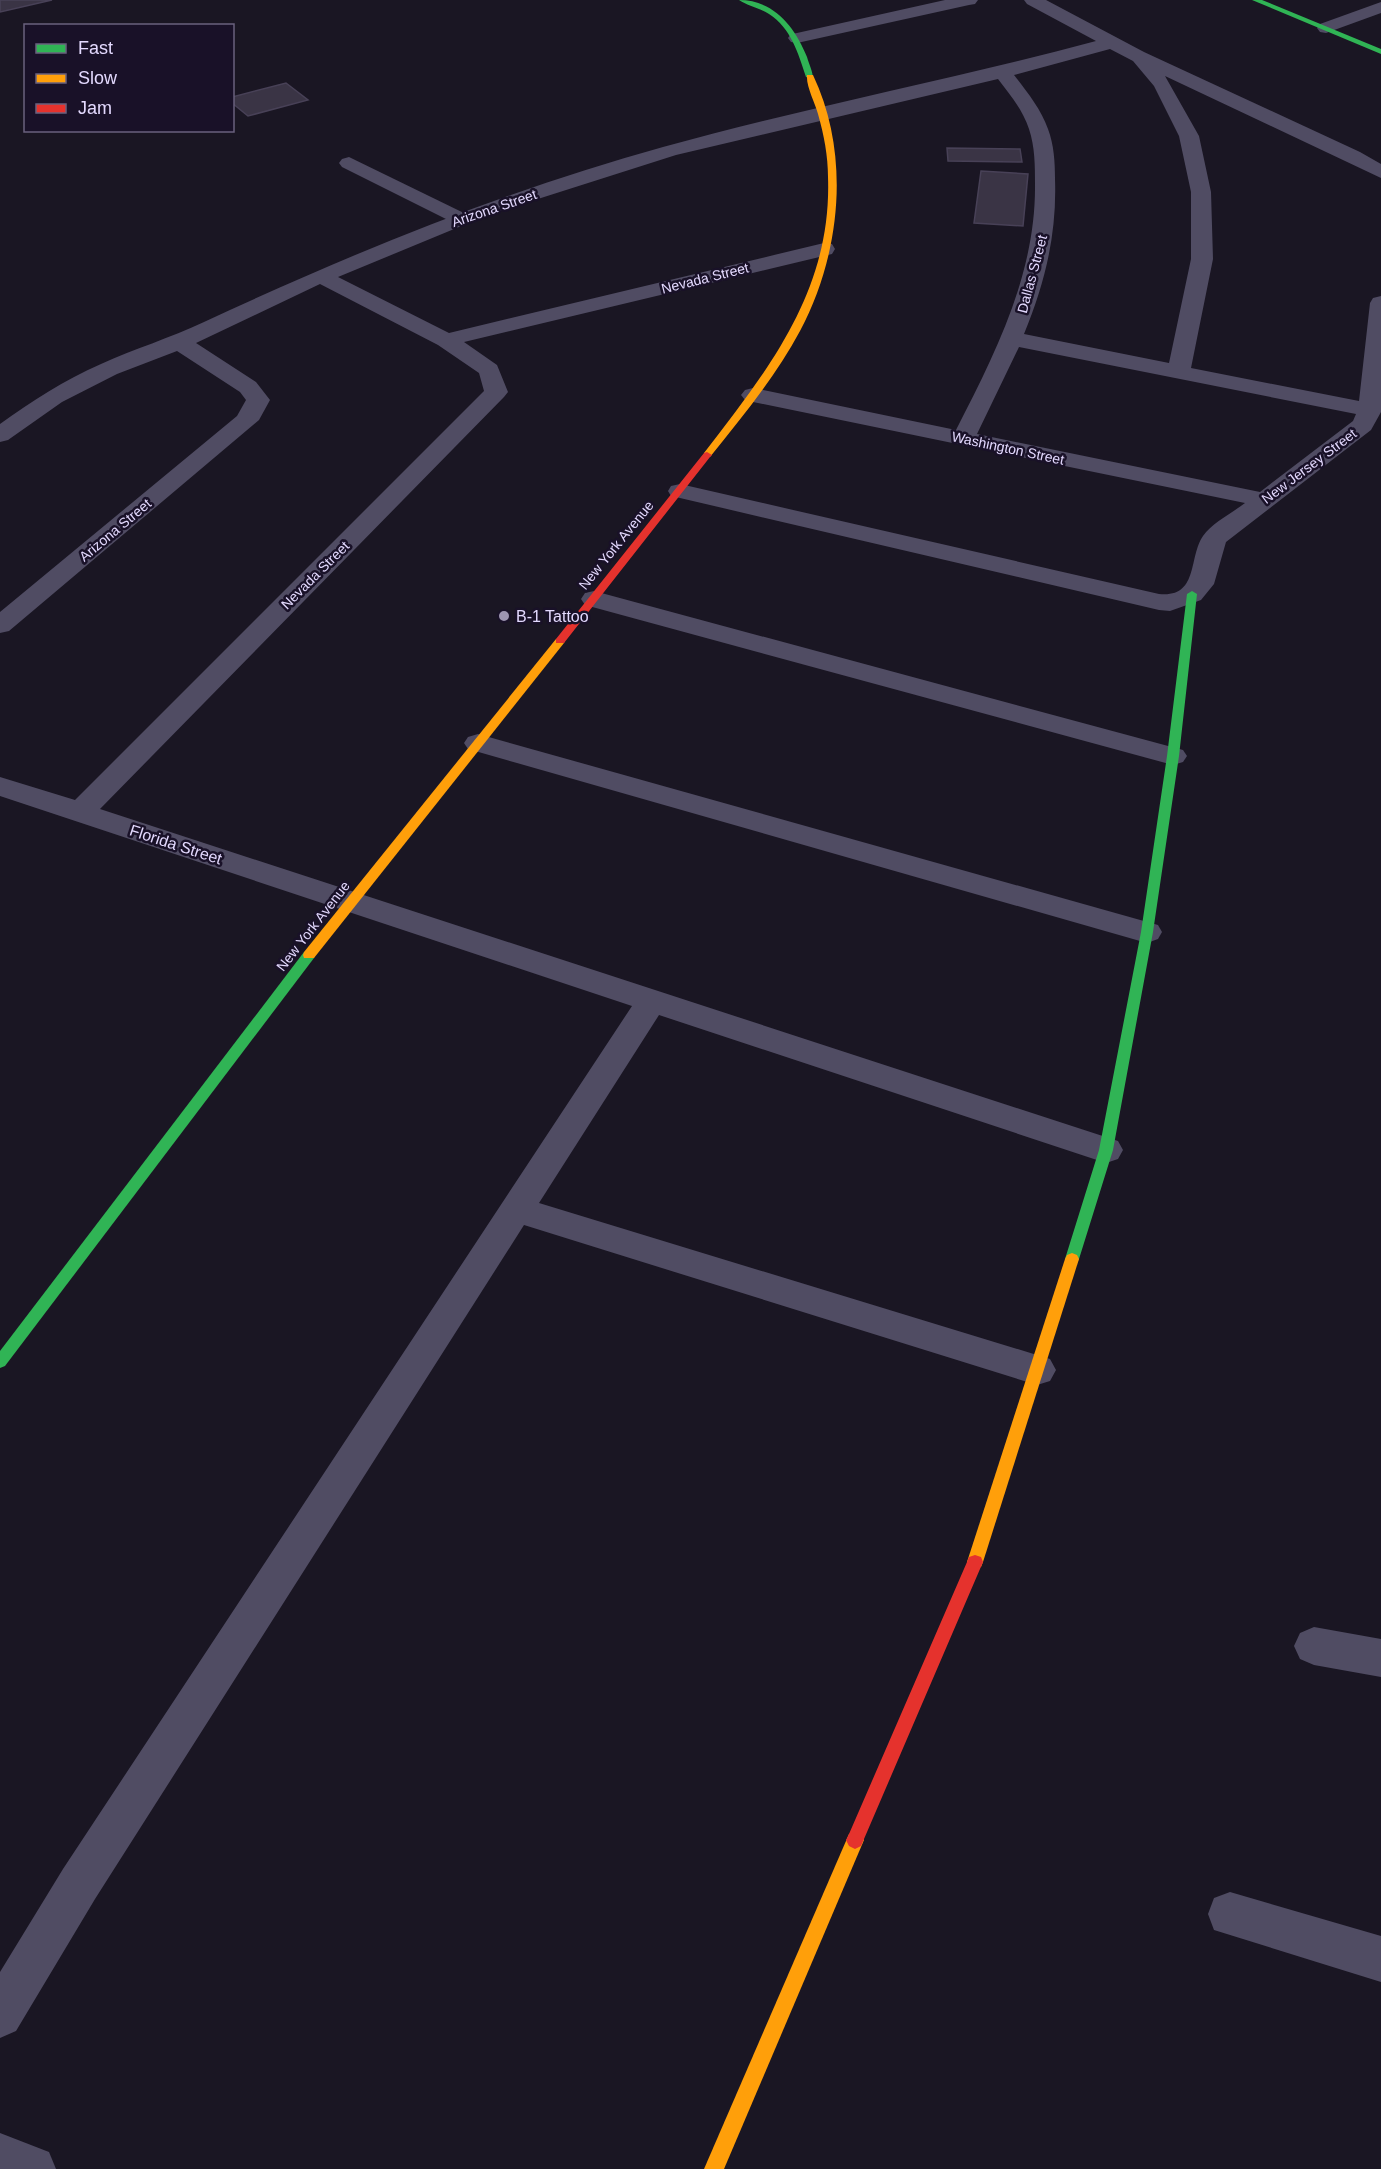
<svg xmlns="http://www.w3.org/2000/svg" width="1381" height="2169" font-family="Helvetica,sans-serif">
	<rect width="100%" height="100%" fill="#1a1623"/>
	<g fill="#3a3445" stroke="#484157" stroke-width="1.5">
		<path d="M0,0H52L0,12Z"/>
		<path d="M286,83L308,100L248,116L232,103V97Z"/>
		<path d="M947,148L1020,149L1022,162L948,161Z"/>
		<path d="M981,171L1028,174L1023,226L974,223Z"/>
	</g>
	<g fill="none" stroke-linecap="round" stroke-linejoin="round">
		<g fill="#504c63" fill-rule="evenodd">
			<path d="M349,157L468,215L471,219L468,223L461,225L454,223L342,167L339,163L342,159Z"/>
			<path d="M1314,1627L1381,1639V1677L1314,1665L1300,1659L1294,1646L1300,1633Z"/>
		</g>
		<g fill="#504c63" fill-rule="evenodd">
			<path d="M945,0H978L975,4L969,5L797,43L791,42L788,38L791,34L797,33Z"/>
			<path d="M1024,0H1046L1144,52L1360,152L1381,164V178L1165,76L1199,136L1211,192L1213,259L1191,368L1359,401L1370,303L1373,298L1381,296V412L1371,430L1226,542L1214,584L1201,600L1170,611L1159,610L680,498L671,496L668,491L671,486L680,484L1159,594C1199,598 1188,558 1203,536C1212,523 1232,513 1245,503L753,402L745,400L741,395L745,390L753,388L956,430C996,352 1036,273 1035,184C1035,166 1035,147 1029,129C1023,110 1010,95 998,79L676,155L488,215L338,277L449,333L824,243L832,244L835,249L832,254L464,342L497,365L508,392L504,397L100,809L1118,1141L1123,1150L1118,1159L1106,1163L659,1015L539,1203L1037,1355L1050,1359L1056,1370L1050,1381L1037,1385L524,1225L95,1899L16,2031L0,2038V1972L63,1869L632,1006L0,796V777L75,800L484,391L479,373L438,345L320,284L196,343L256,382L270,400L259,420L9,631L0,633V612L237,416L246,400L240,392L177,351L117,374L62,402L8,440L0,442V424C32,401 64,380 101,364C134,349 170,338 204,322C352,253 504,191 663,147C806,107 952,80 1096,41L1027,4ZM1110,49L1133,61L1154,86L1179,136L1191,192V259L1169,363L1024,334C1045,283 1057,234 1055,179C1055,162 1054,145 1048,129C1041,109 1027,92 1014,75ZM1019,347L1356,414L1353,421L1260,492L977,434Z"/>
			<path d="M1381,2V13L1326,33L1320,32L1317,28L1320,24Z"/>
			<path d="M594,591L1183,750L1187,756L1183,762L1173,765L585,605L581,599L585,593Z"/>
			<path d="M478,734L1158,925L1162,932L1158,939L1147,943L468,749L464,743L468,737Z"/>
			<path d="M1230,1892L1381,1936V1982L1214,1930L1208,1914L1214,1898Z"/>
			<path d="M0,2133L49,2152L56,2169H0Z"/>
		</g>
		<g fill="#30b455" fill-rule="evenodd">
			<path d="M739,0C774,0 795,27 807,57C809,64 813,72 813,79L806,77C798,53 791,28 769,14C760,8 748,6 739,0Z"/>
			<path d="M1252,0H1262L1381,49V54Z"/>
			<path d="M1192,591L1197,594L1179,756L1153,932L1113,1150L1079,1259L1077,1263H1067L1065,1259L1099,1150L1141,932L1167,756L1187,594Z"/>
			<path d="M309,951L315,955L314,958L5,1366L0,1368V1351L304,952Z"/>
		</g>
		<g fill="#ff9f0a" fill-rule="evenodd">
			<path d="M807,75H813C851,155 841,254 800,331C776,376 742,417 710,457H704V453C769,369 832,290 828,177C828,156 824,135 818,114C815,102 806,87 807,75Z"/>
			<path d="M560,638L565,641L564,643L314,958H304L303,955L304,952L556,639Z"/>
			<path d="M1072,1253L1077,1255L1079,1259L983,1562L981,1567L975,1569L969,1567L967,1562L1065,1259L1067,1255Z"/>
			<path d="M855,1831L861,1834L864,1840L724,2169H704L849,1834Z"/>
		</g>
		<g fill="#e5322d" fill-rule="evenodd">
			<path d="M707,452L712,455L710,457L564,643H556V639L704,453Z"/>
			<path d="M975,1555L981,1557L983,1562L861,1846L855,1849L849,1846L846,1840L849,1834L967,1562L969,1557Z"/>
		</g>
	</g>
	<circle fill="#9d95b1" stroke="#191128" stroke-width="2" cx="504" cy="616" r="6"/>
	<g text-anchor="middle" stroke-width="5" stroke-linejoin="round" paint-order="stroke">
		<g font-size="14" fill="#e3d9fe" stroke="#191128">
			<text transform="translate(494 208) rotate(-19)" y="5">Arizona Street</text>
			<text transform="translate(1032 274) rotate(-75)" y="5">Dallas Street</text>
			<text transform="translate(705 278) rotate(-14)" y="5">Nevada Street</text>
			<text transform="translate(1008 448) rotate(12)" y="5">Washington Street</text>
			<text transform="translate(1309 466) rotate(-37)" y="5">New Jersey Street</text>
			<text transform="translate(115 530) rotate(-40)" y="5">Arizona Street</text>
			<text transform="translate(616 545) rotate(-51)" y="5">New York Avenue</text>
			<text transform="translate(315 575) rotate(-45)" y="5">Nevada Street</text>
			<text transform="translate(313 926) rotate(-52)" y="5">New York Avenue</text>
		</g>
		<g font-size="16" fill="#e3d9fe" stroke="#191128" text-anchor="start">
			<text x="516" y="622">B-1 Tattoo</text>
		</g>
		<g font-size="16" fill="#e3d9fe" stroke="#191128">
			<text transform="translate(176 844) rotate(18)" y="6">Florida Street</text>
		</g>
	</g>
	<rect x="24" y="24" width="210" height="108" fill="#191128" stroke="#6a617e" stroke-width="1.5"/>
	<rect x="36" y="44" width="30" height="9" fill="#30b455" stroke="#6a617e" stroke-width="1.5"/>
	<text x="78" y="54" font-size="18" fill="#e3d9fe">Fast</text>
	<rect x="36" y="74" width="30" height="9" fill="#ff9f0a" stroke="#6a617e" stroke-width="1.5"/>
	<text x="78" y="84" font-size="18" fill="#e3d9fe">Slow</text>
	<rect x="36" y="104" width="30" height="9" fill="#e5322d" stroke="#6a617e" stroke-width="1.5"/>
	<text x="78" y="114" font-size="18" fill="#e3d9fe">Jam</text>
</svg>
